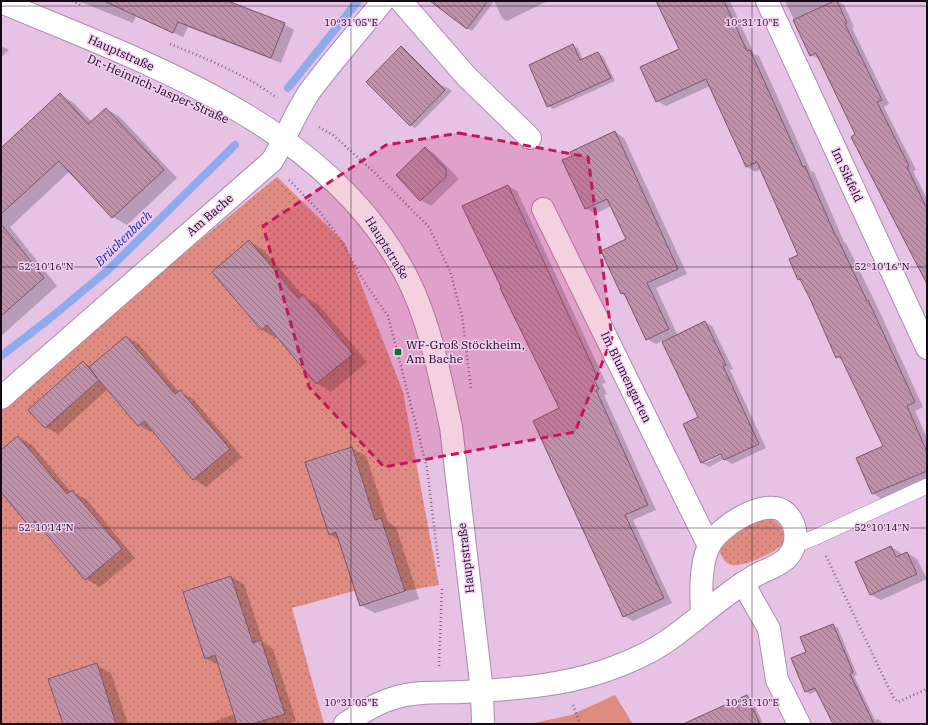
<svg xmlns="http://www.w3.org/2000/svg" width="928" height="725" font-family="'IBM Plex Serif',serif">
	<defs>
		<pattern id="grass-dots" width="8" height="8" patternUnits="userSpaceOnUse"><rect width="8" height="8" fill="#e08b82"/><path d="M2 2h.1M6 6h.1" fill="none" stroke="#b47069" stroke-width="1.8" stroke-linecap="round"/></pattern>
		<pattern id="building-back-hatch" width="6" height="6" patternUnits="userSpaceOnUse"><rect width="6" height="6" fill="#bf92a9"/><path d="M-1 5l2 2M0 0l6 6M5-1l2 2" fill="none" stroke="#9a7588"/></pattern>
	</defs>
	<rect width="100%" height="100%" fill="#e6c2e5"/>
	<g fill="url(#grass-dots)">
		<path d="M277,177L345,243L403,392L439,585L405,591L360,606L354,591L292,608L324,724H1V403Z"/>
		<path d="M769,518C782,522 785,532 784,544C774,552 741,570 729,564C723,561 721,554 718,548L725,538L760,520Z"/>
	</g>
	<path fill="#e08b82" d="M615,695L633,724H529L571,715Z"/>
	<g fill="#0003" fill-rule="evenodd">
		<path d="M78,1H225L284,24L294,30L281,63L188,27L183,37L136,16L133,23Z"/>
		<path d="M448,1H491L493,3L472,31L467,28Z"/>
		<path d="M494,1H548L507,21L502,18Z"/>
		<path d="M657,1H730L754,54L759,56L811,171L814,172L844,242L846,243L877,306L923,407L915,411L927,438V479L882,499L873,494L885,447L844,361L837,357L802,281L799,279L790,259L799,255L761,169L755,172L746,166L710,86L666,106L657,101L680,49Z"/>
		<path d="M785,1H837L844,5L854,27L852,28L889,104L884,107L916,170L913,171L927,199V281L819,59L811,55Z"/>
		<path d="M1,46L9,50L1,57Z"/>
		<path d="M573,46L578,48L583,60L598,53L603,56L615,81L553,109L548,106Z"/>
		<path d="M385,64L448,88L452,91L415,128L410,125Z"/>
		<path d="M60,95L74,103L92,122L106,109L120,117L177,178L127,225L113,217L70,171L10,227L57,286L1,336V148Z"/>
		<path d="M615,132L624,138L687,274L656,288L678,336L705,322L712,326L733,369L730,370L766,448L732,464L724,459L709,467L702,463L699,417L669,340V338L656,344L647,339L626,296L622,294L603,251L627,240L611,206L595,214L586,208L573,156ZM725,451L726,453L705,463V460Z"/>
		<path d="M425,148L435,154L459,179L431,206L421,200L397,175Z"/>
		<path d="M508,186L517,191L606,383L602,384L607,394L604,395L656,510L633,520L672,603L633,621L624,616L560,408Z"/>
		<path d="M250,242L264,250L303,296L318,304L367,362L331,392L317,383L277,336L276,338L261,329Z"/>
		<path d="M126,337L139,344L179,392L193,399L242,457L206,487L194,479L153,430L151,432L138,425L108,389L58,434L45,427L83,362L91,367Z"/>
		<path d="M18,437L32,445L71,492L86,499L135,558L100,587L86,579L46,532L44,533L30,525L1,491V451Z"/>
		<path d="M352,448L366,456L388,522L396,527L419,599L375,613L360,605L339,540L329,534Z"/>
		<path d="M891,547L901,553L902,556L907,553L917,559L927,579L881,600L871,595L856,563Z"/>
		<path d="M231,577L244,584L263,642L273,649L296,721L286,724H207L235,714L219,665L205,658L184,593Z"/>
		<path d="M833,625L838,628L857,675L854,676L875,720L878,719L884,724H834L817,691L810,694L805,691L807,653Z"/>
		<path d="M96,665L111,673L128,724H64Z"/>
		<path d="M747,696L752,699L763,724H684Z"/>
	</g>
	<g fill="none" stroke-linecap="round" stroke-linejoin="round">
		<g stroke="#90abec" stroke-width="8">
			<path d="M288,88L358,1"/>
			<path d="M1,356L49,319L107,271L235,145"/>
		</g>
	</g>
	<g fill="url(#building-back-hatch)" stroke="#7f566c">
		<path d="M104,1H228L285,23L271,58L178,22L173,33Z"/>
		<path d="M430,1H488L467,29Z"/>
		<path d="M656,1H724L747,51L750,50L803,167L805,166L836,237H837L867,301L868,300L915,402L907,406L927,452V471L872,494L856,458L883,446L840,356L836,358L811,301L800,279L798,280L789,259L798,255L757,162L746,167L706,79L656,102L640,67L679,49Z"/>
		<path d="M834,1H837L847,23L845,24L882,100L877,102L909,166L907,167L927,209V284L851,137L855,134L816,53L810,56L793,20Z"/>
		<path d="M573,44L580,60L598,52L611,78L547,107L529,65Z"/>
		<path d="M401,46L445,90L410,126L366,82Z"/>
		<path d="M60,93L88,124L106,108L164,170L112,218L59,161L1,214V148Z"/>
		<path d="M615,131L678,269L647,283L669,329L646,340L624,293L621,294L601,251L626,239L607,199L585,209L562,160L572,156L570,152Z"/>
		<path d="M425,147L446,169V177L420,201L396,175Z"/>
		<path d="M508,185L598,378L594,380L599,389L596,390L648,505L625,515L664,598L623,617L533,421L559,408L500,288L501,287L462,206Z"/>
		<path d="M1,224L44,278L1,316Z"/>
		<path d="M249,240L299,299L303,294L353,354L316,384L267,325L261,330L212,272Z"/>
		<path d="M705,321L726,365L723,366L759,444L724,460L721,454L701,463L683,424L698,417L662,342Z"/>
		<path d="M126,336L175,394L180,390L230,449L193,480L144,421L138,426L99,380L45,428L28,410L83,361L98,379L89,367Z"/>
		<path d="M18,436L67,494L72,490L122,549L85,580L35,521L29,526L1,492V450Z"/>
		<path d="M352,447L375,520L381,518L405,591L360,606L336,532L329,535L305,462Z"/>
		<path d="M891,546L896,557L907,552L917,574L870,595L855,562Z"/>
		<path d="M231,576L253,643L261,640L285,714L252,724H237L215,655L205,659L183,592Z"/>
		<path d="M833,624L853,672L850,674L874,724H833L815,688L805,692L791,658L806,652L800,637Z"/>
		<path d="M97,663L116,724H63L48,679Z"/>
		<path d="M747,695L760,724H683Z"/>
	</g>
	<g fill="none" stroke-linecap="round" stroke-linejoin="round">
		<g stroke="#ad8bad" stroke-width="16">
			<path id="lane" d="M795,545L816,537L927,486"/>
		</g>
		<g stroke="#ad8bad" stroke-width="24">
			<g id="street">
				<path d="M401,1L466,76L530,138"/>
				<path d="M767,1L927,348"/>
				<path d="M543,209L709,546"/>
				<path d="M1,398L272,161C286,138 295,113 310,91C333,60 359,31 383,1"/>
				<path d="M743,583L769,629L777,680L799,724"/>
				<path d="M345,724C360,714 376,703 394,698C416,691 440,693 463,692C510,689 556,687 601,672C625,664 649,654 670,639C701,617 727,591 760,573C769,569 780,565 787,558C799,545 798,525 786,513C767,495 717,527 708,548C700,568 701,592 702,613"/>
			</g>
		</g>
		<g stroke="#ad8bad" stroke-width="24">
			<path id="secondary" d="M1,2C143,62 316,120 398,261C428,310 439,372 451,427L482,691L483,724"/>
		</g>
		<g stroke="#7d657c" stroke-width="2.5" stroke-dasharray="1 3" stroke-linecap="butt">
			<path d="M72,1L83,6"/>
			<path d="M170,44C207,59 245,74 277,98"/>
			<path d="M319,127L333,135L375,173L429,227L450,271L462,316L471,388"/>
			<path d="M289,180L320,212L338,236L365,283L388,316L427,468L439,567"/>
			<path d="M826,556L893,697L898,702L927,689"/>
			<path d="M439,666L442,589"/>
			<path d="M573,705L580,724"/>
		</g>
		<use href="#lane" stroke="#fff" stroke-width="15"/>
		<use href="#street" stroke="#fff" stroke-width="22"/>
		<use href="#secondary" stroke="#fff" stroke-width="22"/>
	</g>
	<path fill="#c2185b" fill-opacity="0.2" stroke="#c2185b" stroke-width="3" stroke-dasharray="8 5" stroke-linejoin="round" d="M459,133L588,157L612,338L575,432L384,467L309,387L263,226L386,145Z"/>
	<path fill="none" stroke="#150915" stroke-width="1" stroke-opacity="0.45" d="M351,1V724M752,1V724M1,6H927M1,267H927M1,528H927"/>
	<rect fill="#027427" stroke="#f3cff2" stroke-width="1.5" x="394" y="348" width="8" height="8" rx="2"/>
	<g text-anchor="middle" stroke-width="3" stroke-linejoin="round" paint-order="stroke">
		<g font-size="12" fill="#150915" stroke="#f3cff2">
			<text transform="translate(121 53) rotate(24)" y="4">Hauptstraße</text>
			<text transform="translate(158 89) rotate(24)" y="4">Dr.-Heinrich-Jasper-Straße</text>
			<text transform="translate(847 175) rotate(65)" y="4">Im Sikfeld</text>
			<text transform="translate(210 215) rotate(-41)" y="4">Am Bache</text>
			<text transform="translate(387 248) rotate(58)" y="4">Hauptstraße</text>
			<text transform="translate(626 377) rotate(64)" y="4">Im Blumengarten</text>
			<text transform="translate(466 558) rotate(-97)" y="4">Hauptstraße</text>
		</g>
		<g font-size="12" fill="#150915" stroke="#f3cff2" text-anchor="start">
			<text x="406" y="349">WF-Groß Stöckheim,<tspan x="406" dy="14">Am Bache</tspan></text>
		</g>
		<g font-size="13" font-style="italic" fill="#182ea9" stroke="#f3cff2">
			<text transform="translate(123 238) rotate(-44)" y="5">Brückenbach</text>
		</g>
	</g>
	<g font-size="10" text-anchor="middle" fill="#150915" stroke="#f3cff2" stroke-width="3" stroke-linejoin="round" paint-order="stroke">
		<text x="351" y="26">10°31'05"E</text>
		<text x="752" y="26">10°31'10"E</text>
		<text x="46" y="270">52°10'16"N</text>
		<text x="882" y="270">52°10'16"N</text>
		<text x="46" y="531">52°10'14"N</text>
		<text x="882" y="531">52°10'14"N</text>
		<text x="351" y="706">10°31'05"E</text>
		<text x="752" y="706">10°31'10"E</text>
	</g>
	<rect width="928" height="725" fill="none" stroke="#150915" stroke-width="4"/>
</svg>
